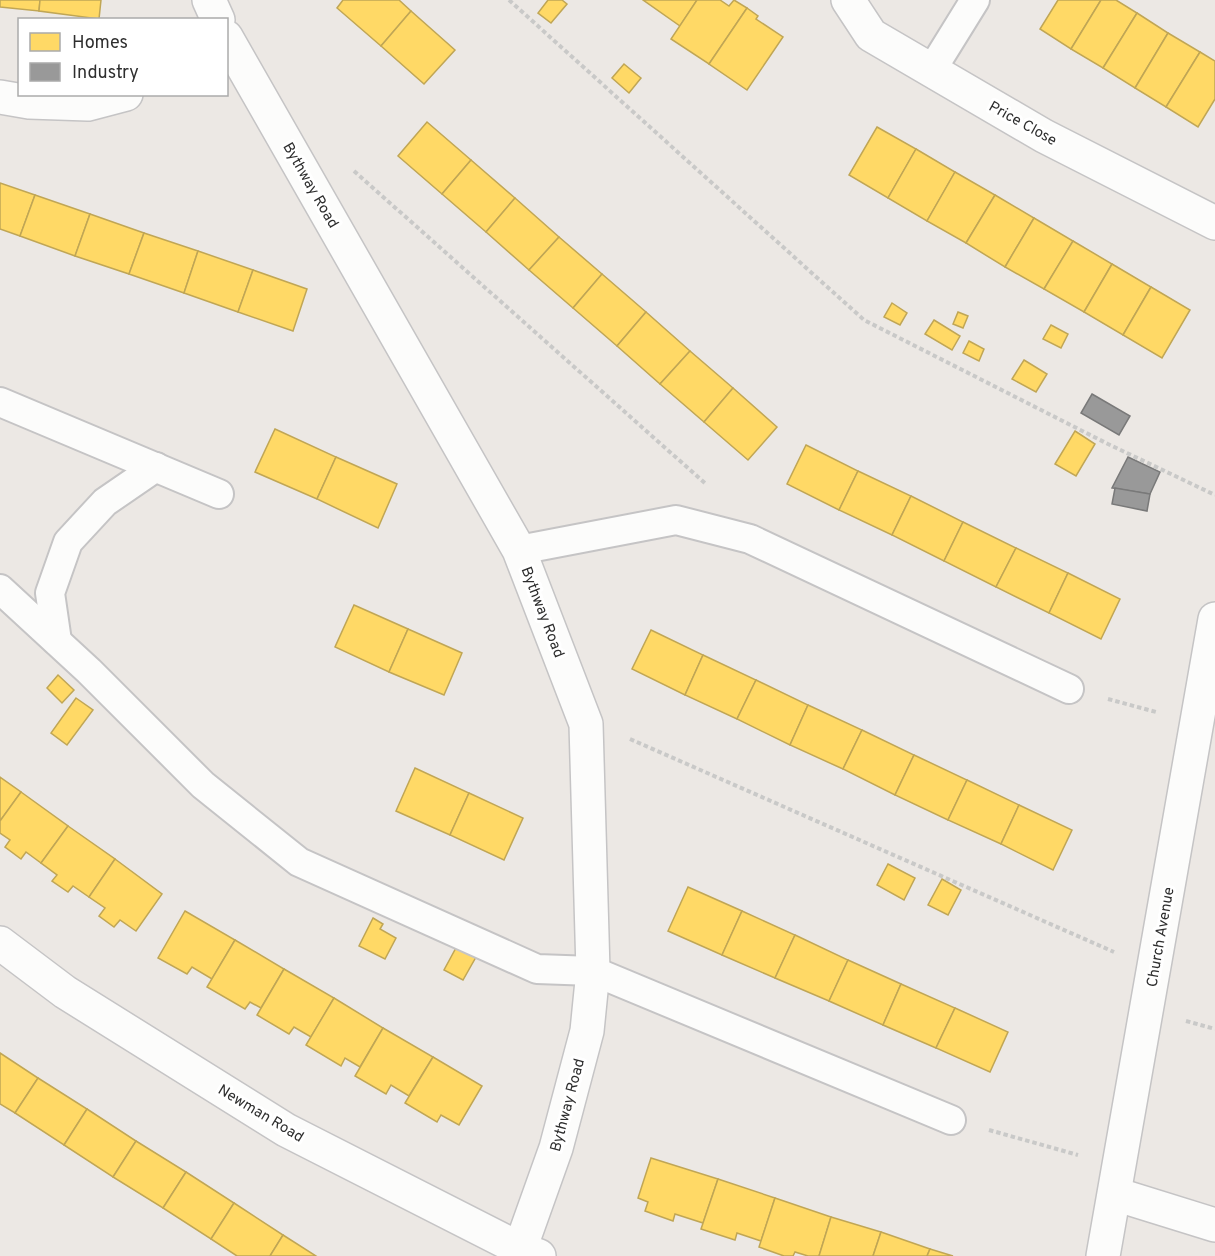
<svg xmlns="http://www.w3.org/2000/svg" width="1215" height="1256" font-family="Overpass,sans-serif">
	<rect width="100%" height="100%" fill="#ece8e4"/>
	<g fill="#ffd966" stroke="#c0a655" stroke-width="1.5">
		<path d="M0,0H40L39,11L0,7Z"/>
		<path d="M40,0H101L99,19L39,11Z"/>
		<path d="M343,0H399L411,11L381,46L337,8Z"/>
		<path d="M548,0H562L567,4L551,23L538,13Z"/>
		<path d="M643,0H697L680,26Z"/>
		<path d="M697,0H720L729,6L734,0L747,8L709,64L671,39Z"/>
		<path d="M1058,0H1101L1071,49L1040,29Z"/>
		<path d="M1101,0H1116L1137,13L1103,68L1071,49Z"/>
		<path d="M747,8L758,16L756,19L783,37L747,90L709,64Z"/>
		<path d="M411,11L455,50L424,84L381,46Z"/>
		<path d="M1137,13L1168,33L1135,88L1103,68Z"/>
		<path d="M1168,33L1200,52L1166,107L1135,88Z"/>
		<path d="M1200,52L1215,61V99L1198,127L1166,107Z"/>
		<path d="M624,64L641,78L629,93L612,78Z"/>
		<path d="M427,122L471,160L442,194L398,156Z"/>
		<path d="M877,127L916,149L888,198L849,175Z"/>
		<path d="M916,149L955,172L927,221L888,198Z"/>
		<path d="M471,160L515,198L486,232L442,194Z"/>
		<path d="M955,172L995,195L966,243L927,221Z"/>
		<path d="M0,183L35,195L20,236L0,229Z"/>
		<path d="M35,195L90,214L75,256L20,236Z"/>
		<path d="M995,195L1034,218L1005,267L966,243Z"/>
		<path d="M515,198L559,237L529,270L486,232Z"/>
		<path d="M90,214L144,233L129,274L75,256Z"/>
		<path d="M1034,218L1073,241L1044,289L1005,267Z"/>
		<path d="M144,233L198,251L184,293L129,274Z"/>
		<path d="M559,237L602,274L573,308L529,270Z"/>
		<path d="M1073,241L1112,264L1084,312L1044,289Z"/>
		<path d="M198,251L253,270L238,312L184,293Z"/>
		<path d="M1112,264L1151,287L1123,335L1084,312Z"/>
		<path d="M253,270L307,289L293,331L238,312Z"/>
		<path d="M602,274L646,312L617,346L573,308Z"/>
		<path d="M1151,287L1190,310L1162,358L1123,335Z"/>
		<path d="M892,303L907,313L900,325L884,317Z"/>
		<path d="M646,312L690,351L660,384L617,346Z"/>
		<path d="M958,312L968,316L963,328L953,324Z"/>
		<path d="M934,320L960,336L952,350L925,334Z"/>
		<path d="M1051,325L1068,334L1061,348L1043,339Z"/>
		<path d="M969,341L984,349L979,361L963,353Z"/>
		<path d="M690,351L733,388L704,422L660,384Z"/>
		<path d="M1024,360L1047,374L1036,392L1012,379Z"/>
		<path d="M733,388L777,427L748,460L704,422Z"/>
		<path d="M275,429L336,457L317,499L255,472Z"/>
		<path d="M1075,431L1095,444L1076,476L1055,464Z"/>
		<path d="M806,445L858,471L839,510L787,484Z"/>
		<path d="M336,457L397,484L378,528L317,499Z"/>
		<path d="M858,471L911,496L892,535L839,510Z"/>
		<path d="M911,496L963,522L944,561L892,535Z"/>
		<path d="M963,522L1016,548L996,587L944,561Z"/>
		<path d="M1016,548L1068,573L1049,613L996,587Z"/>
		<path d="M1068,573L1120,599L1101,639L1049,613Z"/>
		<path d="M354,605L408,629L389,672L335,647Z"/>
		<path d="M408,629L462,653L444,695L389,672Z"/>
		<path d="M651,630L703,655L685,695L632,669Z"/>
		<path d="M703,655L756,680L737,719L685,695Z"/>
		<path d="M58,675L74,690L62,703L47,688Z"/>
		<path d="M756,680L808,705L790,745L737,719Z"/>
		<path d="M76,698L93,710L67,745L51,733Z"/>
		<path d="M808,705L862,730L843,769L790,745Z"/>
		<path d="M862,730L914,755L895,795L843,769Z"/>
		<path d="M914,755L967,780L948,820L895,795Z"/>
		<path d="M415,768L469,793L450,835L396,811Z"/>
		<path d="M0,777L21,792L0,821Z"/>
		<path d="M967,780L1019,805L1001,844L948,820Z"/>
		<path d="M21,792L68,826L41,863L26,852L21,859L5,847L10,840L0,833V821Z"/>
		<path d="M469,793L523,818L504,860L450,835Z"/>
		<path d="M1019,805L1072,830L1053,870L1001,844Z"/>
		<path d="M68,826L115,859L89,897L73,886L68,892L52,881L57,875L41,863Z"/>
		<path d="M115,859L162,894L136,931L120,920L114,927L99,916L105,908L89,897Z"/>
		<path d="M888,864L915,878L904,900L877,885Z"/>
		<path d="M942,879L961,890L948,915L928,905Z"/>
		<path d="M688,887L742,911L722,955L668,931Z"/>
		<path d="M185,911L235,940L212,979L192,967L187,974L158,958Z"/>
		<path d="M742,911L795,935L775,978L722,955Z"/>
		<path d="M373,918L383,924L380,929L396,938L385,959L359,946Z"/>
		<path d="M795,935L848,960L829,1001L775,978Z"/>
		<path d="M235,940L284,969L261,1008L250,1002L245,1009L207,987Z"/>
		<path d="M457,946L476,957L463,980L444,970Z"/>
		<path d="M848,960L901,984L883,1025L829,1001Z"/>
		<path d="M284,969L334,998L311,1037L294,1027L289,1034L257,1015Z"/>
		<path d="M901,984L955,1008L936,1048L883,1025Z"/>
		<path d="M334,998L383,1028L360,1067L345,1058L341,1066L306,1045Z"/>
		<path d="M955,1008L1008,1032L990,1072L936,1048Z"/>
		<path d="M383,1028L433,1057L409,1096L391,1085L386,1094L355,1076Z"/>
		<path d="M0,1053L38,1078L15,1113L0,1104Z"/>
		<path d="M433,1057L482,1086L459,1125L441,1115L437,1122L405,1103Z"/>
		<path d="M38,1078L87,1109L64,1145L15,1113Z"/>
		<path d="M87,1109L136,1141L113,1177L64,1145Z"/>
		<path d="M136,1141L186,1172L163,1208L113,1177Z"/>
		<path d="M651,1158L718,1179L703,1223L675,1214L673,1221L645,1211L648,1202L638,1198Z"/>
		<path d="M186,1172L234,1203L211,1239L163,1208Z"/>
		<path d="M718,1179L775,1198L761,1241L737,1233L735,1240L701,1229Z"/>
		<path d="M775,1198L831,1217L819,1256H808L795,1252L793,1256H784L759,1247Z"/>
		<path d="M234,1203L283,1235L270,1256H237L211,1239Z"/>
		<path d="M831,1217L881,1232L873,1256H819Z"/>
		<path d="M881,1232L930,1249L927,1256H873Z"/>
		<path d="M283,1235L316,1256H270Z"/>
		<path d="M930,1249L953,1256H927Z"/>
	</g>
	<g fill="#999" stroke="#797979" stroke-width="1.5">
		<path d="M1092,394L1130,416L1119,435L1081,413Z"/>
		<path d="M1128,457L1160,472L1150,494L1112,488Z"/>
		<path d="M1115,488L1150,494L1147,511L1112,504Z"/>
	</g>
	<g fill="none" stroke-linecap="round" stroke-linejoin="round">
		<g stroke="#c5c4c5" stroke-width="32">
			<g id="lane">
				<path d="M931,71L975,0"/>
				<path d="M0,402L219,494"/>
				<path d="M519,550L676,520L750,539L1069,689"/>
				<path d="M0,589L89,671L203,785L299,862L537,969L593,971L951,1120"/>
				<path d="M57,641L50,593L68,542L105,502L156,467"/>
			</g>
		</g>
		<g stroke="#c5c4c5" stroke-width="36">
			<g id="street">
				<path d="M209,0L218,20"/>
				<path d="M848,0L871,35L1044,136L1215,223"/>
				<path d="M226,37L519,550L586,724L593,971L587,1031L556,1148L520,1249"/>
				<path d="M0,97L29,102L88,104L126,94"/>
				<path d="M0,943L65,992L286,1130L520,1249L539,1256"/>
				<path d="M1115,1194L1215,1225"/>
				<path d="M1103,1256L1215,619"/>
			</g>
		</g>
		<g stroke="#c9c9c8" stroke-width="4" stroke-dasharray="4.5 3" stroke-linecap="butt">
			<path d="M509,0L864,320L1108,444L1215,495"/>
			<path d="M354,171L707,485"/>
			<path d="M1108,699L1156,712"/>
			<path d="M630,739L1114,952"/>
			<path d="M1186,1021L1215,1029"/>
			<path d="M989,1130L1078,1155"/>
		</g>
		<use href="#lane" stroke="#fcfcfb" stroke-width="28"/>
		<use href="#street" stroke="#fcfcfb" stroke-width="33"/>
	</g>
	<g text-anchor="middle" stroke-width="6" stroke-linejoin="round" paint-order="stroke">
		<g font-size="15" fill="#2e2e2e" stroke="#fff">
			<text transform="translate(1023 123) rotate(29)" y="5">Price Close</text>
			<text transform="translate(311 185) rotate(60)" y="5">Bythway Road</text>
			<text transform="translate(543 612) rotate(69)" y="5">Bythway Road</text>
			<text transform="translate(1160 937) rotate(-80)" y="5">Church Avenue</text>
			<text transform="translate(567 1105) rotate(-75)" y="5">Bythway Road</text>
			<text transform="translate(261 1113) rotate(31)" y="5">Newman Road</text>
		</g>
	</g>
	<rect x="18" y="18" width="210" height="78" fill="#ffffff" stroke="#ababab" stroke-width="1.5"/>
	<rect x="30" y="33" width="30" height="18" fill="#ffd966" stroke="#ababab" stroke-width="1.5"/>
	<text x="72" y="48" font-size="18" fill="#2e2e2e">Homes</text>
	<rect x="30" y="63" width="30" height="18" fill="#999999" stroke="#ababab" stroke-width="1.5"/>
	<text x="72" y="78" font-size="18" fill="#2e2e2e">Industry</text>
</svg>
